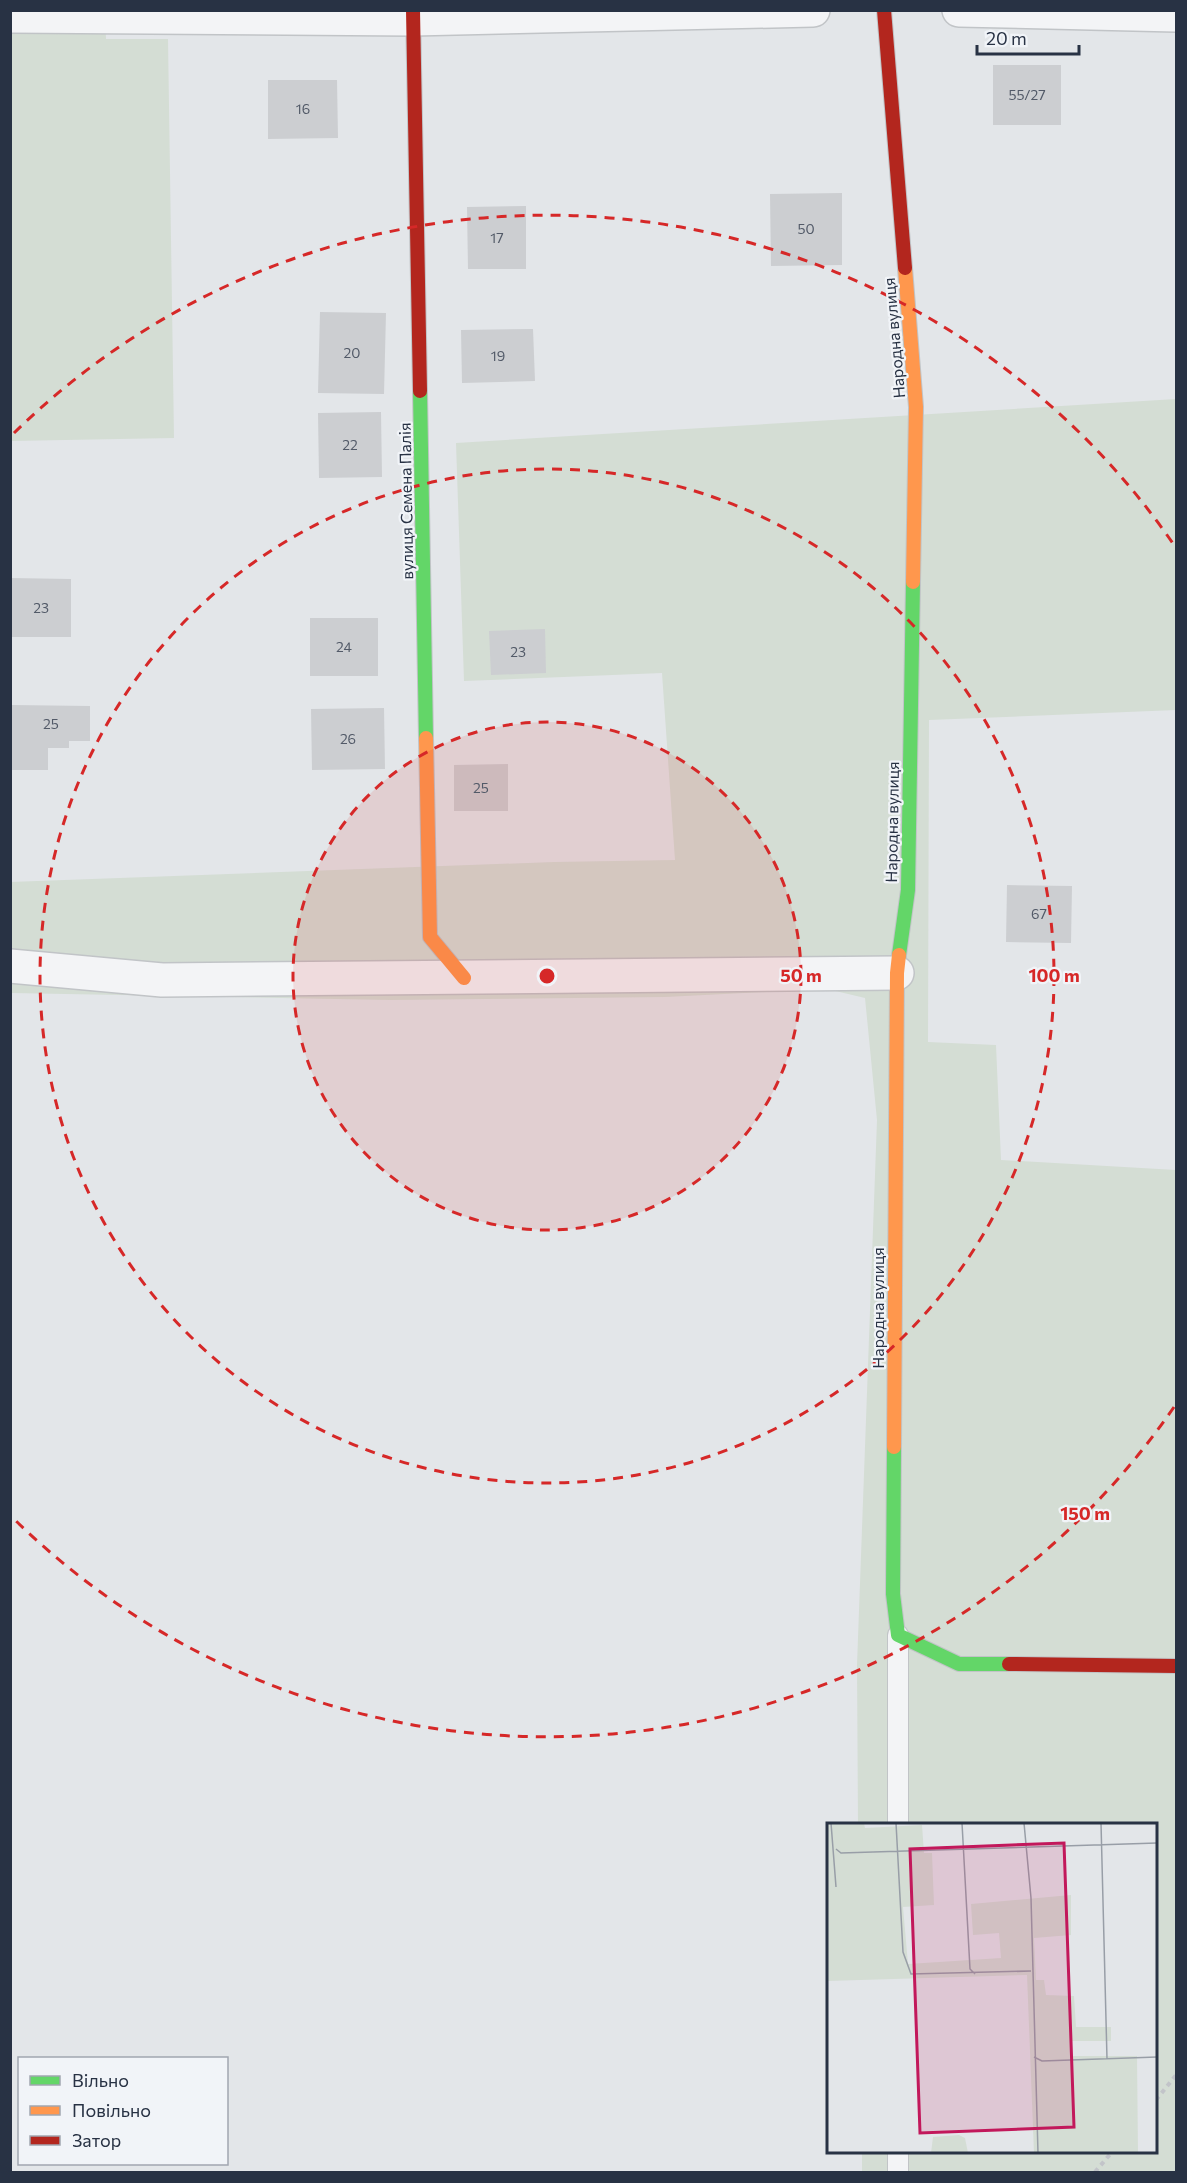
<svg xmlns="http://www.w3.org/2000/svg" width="1187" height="2183" font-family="Commissioner,sans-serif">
	<rect width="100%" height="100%" fill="#e3e6e9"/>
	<g fill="#d4ddd4">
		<path d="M10,11H105L106,39H168L174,438L11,441Z"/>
		<path d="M1176,399V710L929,720L928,1042L996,1045L1001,1160L1176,1170V2172H862V2152H1156V1824H858L857,1665L877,1120L865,998L827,989L665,997L391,1000L11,993L10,882L554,862L675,860L662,673L464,681L456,443Z"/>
	</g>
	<g fill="#ccced1">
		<rect x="993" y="65" width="68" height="60"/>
		<path d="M268,80H337L338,138L268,139Z"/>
		<path d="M842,193V265L771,266L770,194Z"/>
		<path d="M526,206V269H468L467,207Z"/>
		<path d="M320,312L386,313L384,394L318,393Z"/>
		<path d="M533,329L535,381L462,383L461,330Z"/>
		<path d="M381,412L382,477L319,478L318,413Z"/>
		<path d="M10,578L71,579V637H10Z"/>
		<rect x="310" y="618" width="68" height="58"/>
		<path d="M545,629L546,673L491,675L489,631Z"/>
		<path d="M12,705L90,706V741H69V748H48V770H12Z"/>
		<path d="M384,708L385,769L312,770L311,709Z"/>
		<path d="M508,764V811H454V765Z"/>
		<path d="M1007,885L1072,886L1071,943L1006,942Z"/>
	</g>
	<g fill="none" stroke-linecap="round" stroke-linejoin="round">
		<g stroke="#c1c4c7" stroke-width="22">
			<g id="lane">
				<path d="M898,1824V1635"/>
				<path d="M898,2172V2152"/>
			</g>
		</g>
		<g stroke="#c1c4c7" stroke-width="36">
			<g id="street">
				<path d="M959,10L1176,15"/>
				<path d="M10,16L413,19L813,10"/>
				<path d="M10,966L162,980L897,973"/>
			</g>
		</g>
		<g stroke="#c1c4c7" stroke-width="16">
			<g id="fast">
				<path d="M420,391L426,738"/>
				<path d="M899,955L908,890L913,582"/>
				<path d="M894,1447L893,1594L898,1635L959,1664H1009"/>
			</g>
		</g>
		<g stroke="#c1c4c7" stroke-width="16">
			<g id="slow">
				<path d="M905,268L916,407L913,582"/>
				<path d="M426,738L430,937L464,978"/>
				<path d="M894,1447L897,973L899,955"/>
			</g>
		</g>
		<g stroke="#c1c4c7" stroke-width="16">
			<g id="jam">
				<path d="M413,10L420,391"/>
				<path d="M884,10L905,268"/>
				<path d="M1009,1664L1176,1666"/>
			</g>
		</g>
		<g stroke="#c2c4c9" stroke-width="4" stroke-dasharray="4.5 4.5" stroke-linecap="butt">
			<path d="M1156,2100L1176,2075"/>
			<path d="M1095,2172L1112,2152"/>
		</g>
		<use href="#lane" stroke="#f3f4f6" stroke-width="20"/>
		<use href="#street" stroke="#f3f4f6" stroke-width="33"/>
		<use href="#fast" stroke="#63d668" stroke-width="14"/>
		<use href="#slow" stroke="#ff974d" stroke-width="14"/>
		<use href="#jam" stroke="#b3261e" stroke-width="14"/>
	</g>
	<circle cx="547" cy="976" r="254" fill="#d62828" fill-opacity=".12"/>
	<g fill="none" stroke="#d62828" stroke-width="3" stroke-dasharray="10 8">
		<circle cx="547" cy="976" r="254"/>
		<circle cx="547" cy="976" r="507"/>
		<path d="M1174 1407A761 761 0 0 1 14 1519M14 433A761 761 0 0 1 1174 545"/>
	</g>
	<g text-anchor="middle" stroke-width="4.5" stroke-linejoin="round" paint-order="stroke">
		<g font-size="14" fill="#525a68">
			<text x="1027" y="100">55/27</text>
			<text x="303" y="114">16</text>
			<text x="806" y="234">50</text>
			<text x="497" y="243">17</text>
			<text x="352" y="358">20</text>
			<text x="498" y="361">19</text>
			<text x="350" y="450">22</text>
			<text x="41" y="613">23</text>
			<text x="344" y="652">24</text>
			<text x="518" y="657">23</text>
			<text x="51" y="729">25</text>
			<text x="348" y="744">26</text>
			<text x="481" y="793">25</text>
			<text x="1039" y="919">67</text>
		</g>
		<g font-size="16" fill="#283244" stroke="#f1f4f8">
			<text transform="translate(894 338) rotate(-95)" y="6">Народна вулиця</text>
			<text transform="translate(406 501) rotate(-91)" y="6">вулиця Семена Палія</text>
			<text transform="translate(892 822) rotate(-89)" y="6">Народна вулиця</text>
			<text transform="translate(878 1308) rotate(-90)" y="6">Народна вулиця</text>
		</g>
	</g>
	<g transform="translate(827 1823)">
		<rect width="330" height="330" fill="#e3e6e9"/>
		<path d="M0,0H37L38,5L95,2L97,30H105L107,82L76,84L81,141L174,135L172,110L146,112L144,81L244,72V112L207,115L209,157H217L219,172L247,173L249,204H284V218H244V233H310L311,330H207L200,152L0,158ZM132,312L138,315L141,330H104L106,314Z" fill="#d4ddd4"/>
		<path fill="none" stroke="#989ea7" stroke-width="1.5" d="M4,0L9,64M69,0L76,129L84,151L204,148M135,0L143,146L148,151M197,0L204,75L211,330M274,0L280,236M9,26L14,30L330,20M207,234L215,238L330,234"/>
		<path fill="#c2185b" fill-opacity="0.15" stroke="#c2185b" stroke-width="3" d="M237,20L247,304L93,310L83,26Z"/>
		<rect width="330" height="330" fill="none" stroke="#283244" stroke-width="3"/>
	</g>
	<circle cx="547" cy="976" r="9" fill="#d62828" stroke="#f1f4f8" stroke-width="3"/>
	<g font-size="18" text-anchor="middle" font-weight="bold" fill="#d62828" stroke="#f1f4f8" stroke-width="4.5" stroke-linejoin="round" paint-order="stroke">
		<text x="801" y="982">50 m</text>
		<text x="1054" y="982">100 m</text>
		<text x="1085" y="1520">150 m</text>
	</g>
	<rect width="1187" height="2183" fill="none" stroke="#283244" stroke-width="24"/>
	<rect x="18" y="2057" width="210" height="108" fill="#f1f4f8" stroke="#a1a6b0" stroke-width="1.5"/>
	<rect x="30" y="2076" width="30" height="9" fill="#63d668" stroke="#a1a6b0" stroke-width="1.5"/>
	<text x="72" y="2087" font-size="18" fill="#283244">Вільно</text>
	<rect x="30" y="2106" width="30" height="9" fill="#ff974d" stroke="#a1a6b0" stroke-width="1.5"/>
	<text x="72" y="2117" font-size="18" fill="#283244">Повільно</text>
	<rect x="30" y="2136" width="30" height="9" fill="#b3261e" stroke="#a1a6b0" stroke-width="1.5"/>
	<text x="72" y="2147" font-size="18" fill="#283244">Затор</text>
	<path d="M977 45v9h102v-9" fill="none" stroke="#283244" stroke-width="3"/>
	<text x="986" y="45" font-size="18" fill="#283244" stroke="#f1f4f8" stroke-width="4.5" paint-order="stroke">20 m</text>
</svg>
